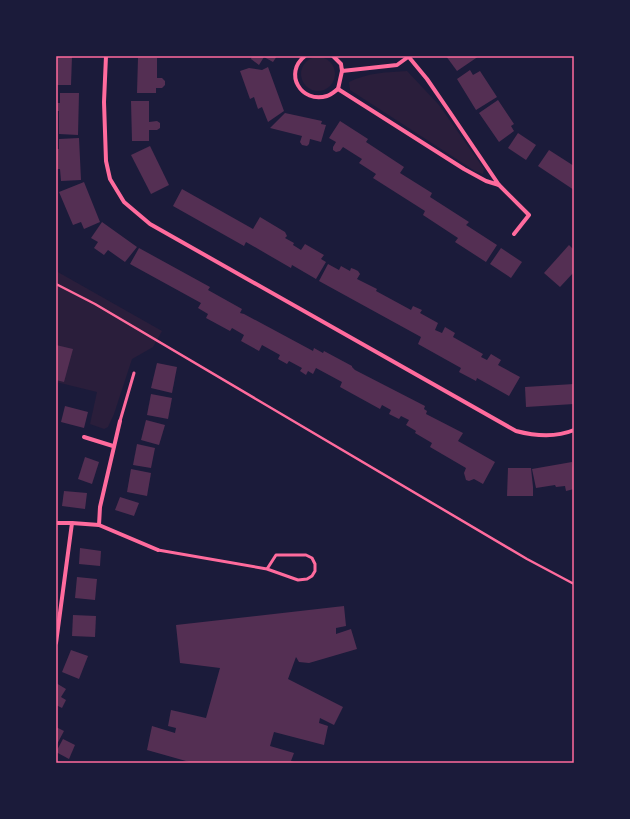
<svg xmlns="http://www.w3.org/2000/svg" width="630" height="819" font-family="Overpass,sans-serif">
	<rect width="100%" height="100%" fill="#1b1b3a"/>
	<g fill="#2a1e3b">
		<circle cx="318" cy="74" r="17"/>
		<path d="M407,71L439,105L484,169L483,174L475,171L350,90L349,82C366,73 388,72 407,71Z"/>
		<path d="M56,271L162,331L153,347L132,359L114,414L108,427L104,429L90,424L97,392L56,382Z"/>
	</g>
	<g fill="#542f53">
		<path d="M56,56H72L71,85H56Z"/>
		<path d="M252,56H277L273,62L264,57L259,65L251,59Z"/>
		<path d="M446,56H479L457,71Z"/>
		<path d="M138,58H157V78H162L165,81V85L162,88H156V93H137Z"/>
		<path d="M268,67L284,111L268,122L262,107L258,109L254,97L250,99L240,71L249,68L262,70Z"/>
		<path d="M470,70L473,75L480,71L497,97L476,110L457,79Z"/>
		<path d="M60,93H79L78,135L59,134V111H56V103H60Z"/>
		<path d="M498,100L514,124L511,126L514,131L499,142L479,113Z"/>
		<path d="M131,101H149V122L157,121L160,123V128L157,130H149V141H132Z"/>
		<path d="M285,113L322,121L321,124L326,125L321,142L310,139L309,144L307,146L302,145L300,142L302,136L270,128Z"/>
		<path d="M340,121L368,139L366,142L404,167L400,173L432,193L430,197L469,222L466,225L497,245L486,262L455,242L458,238L423,215L425,211L373,178L376,174L359,163L362,159L343,147L340,151L336,152L333,150V147L336,142L329,138Z"/>
		<path d="M518,133L536,145L526,160L508,148Z"/>
		<path d="M79,138L81,180L61,181L60,169H56V149H59V139Z"/>
		<path d="M150,146L169,185L151,194L131,155Z"/>
		<path d="M549,150L574,166V190L538,166Z"/>
		<path d="M84,182L100,222L84,229L81,222L73,225L59,192Z"/>
		<path d="M182,189L253,229L260,217L285,232L287,236L285,238L294,243L293,245L301,250L305,244L324,255L321,259L326,262L316,279L292,265L291,268L246,242L244,246L173,206Z"/>
		<path d="M102,222L137,247L125,262L108,250L104,255L94,248L98,242L91,238Z"/>
		<path d="M569,245L574,250V272L560,287L544,273Z"/>
		<path d="M139,248L210,287L208,290L242,309L240,313L244,314L313,351L314,348L323,353L324,351L352,366V367L355,370L425,406L424,409L427,411L426,414L463,433L458,441L495,462L483,484L474,479L469,481L466,480L464,473L466,468L430,447L432,443L415,433L416,431L406,425L409,420L401,416L399,419L389,414L391,410L382,405L380,409L340,387L342,382L316,368L313,374L308,371L306,375L300,371L302,368L289,361L287,364L278,359L280,355L262,345L259,351L241,341L244,335L232,328L230,331L206,318L208,314L198,308L201,303L130,264Z"/>
		<path d="M501,248L522,262L511,278L490,264Z"/>
		<path d="M328,264L339,270L341,266L350,271L351,268L354,269L358,271L360,274L357,279L377,289L376,291L411,310L413,306L422,310L420,313L438,323L435,330L442,333L445,327L455,333L453,337L483,354L481,357L487,360L491,354L501,360L498,365L520,377L509,396L477,378L476,381L459,372L461,368L418,344L421,337L319,281Z"/>
		<path d="M56,345L73,349L64,382L56,380Z"/>
		<path d="M157,363L177,367L172,393L151,388Z"/>
		<path d="M574,384V404L526,407L525,387Z"/>
		<path d="M151,394L172,398L168,419L147,415Z"/>
		<path d="M65,406L88,412L84,428L61,422Z"/>
		<path d="M146,420L165,425L159,445L141,440Z"/>
		<path d="M137,444L155,448L151,468L133,465Z"/>
		<path d="M85,457L99,462L92,484L78,479Z"/>
		<path d="M572,462L574,474V489L566,491L565,486L556,487L555,485L536,488L532,469Z"/>
		<path d="M508,468H531L533,487V496H507Z"/>
		<path d="M131,469L151,473L147,496L127,492Z"/>
		<path d="M64,491L87,493L85,509L62,506Z"/>
		<path d="M120,497L139,503L134,516L115,510Z"/>
		<path d="M80,548L101,551L100,566L79,564Z"/>
		<path d="M77,577L97,579L95,600L75,598Z"/>
		<path d="M344,606L346,626L336,628V634L351,629L357,649L309,663L299,662L296,657L288,679L343,707L334,725L320,718L319,723L328,726L324,745L274,732L270,746L294,753L291,761L297,763H193L147,750L152,726L175,733L176,728L168,726L171,710L206,718L220,668L180,663L176,625Z"/>
		<path d="M73,615L96,616L95,637L72,636Z"/>
		<path d="M71,650L88,656L79,679L62,672Z"/>
		<path d="M56,683L66,689L61,697L66,700L62,708L56,705Z"/>
		<path d="M56,727L64,731L56,746Z"/>
		<path d="M63,739L75,745L69,759L56,752Z"/>
	</g>
	<g fill="none" stroke-linecap="round" stroke-linejoin="round">
		<path stroke="#ff6b9d" stroke-width="2.5" d="M56,284L95,304L527,559L574,584"/>
		<g stroke="#ff6b9d" stroke-width="3">
			<path d="M120,421L134,373"/>
			<path d="M158,550L267,569L298,580L307,579L312,576L315,571V564L312,558L306,555H276L267,569"/>
		</g>
		<g stroke="#ff6b9d" stroke-width="4">
			<path d="M106,56L104,102L106,161L110,179L124,202L150,224L516,431C535,436 555,438 574,430"/>
			<path d="M305,56C283,73 301,104 327,96C331,95 335,91 338,89L464,169L486,181L499,185L449,111L427,79L408,56"/>
			<path d="M333,56L341,64L342,71L397,65L408,57"/>
			<path d="M338,89L342,71"/>
			<path d="M499,185L529,215L514,234"/>
			<path d="M84,437L113,446"/>
			<path d="M56,523H72L99,525L158,550"/>
			<path d="M99,525L100,507L120,421"/>
			<path d="M56,643L72,523"/>
		</g>
	</g>
	<rect width="630" height="819" fill="none" stroke="#1b1b3a" stroke-width="114"/>
	<rect x="57" y="57" width="516" height="705" fill="none" stroke="#ff6b9d" stroke-width="1.5"/>
</svg>
